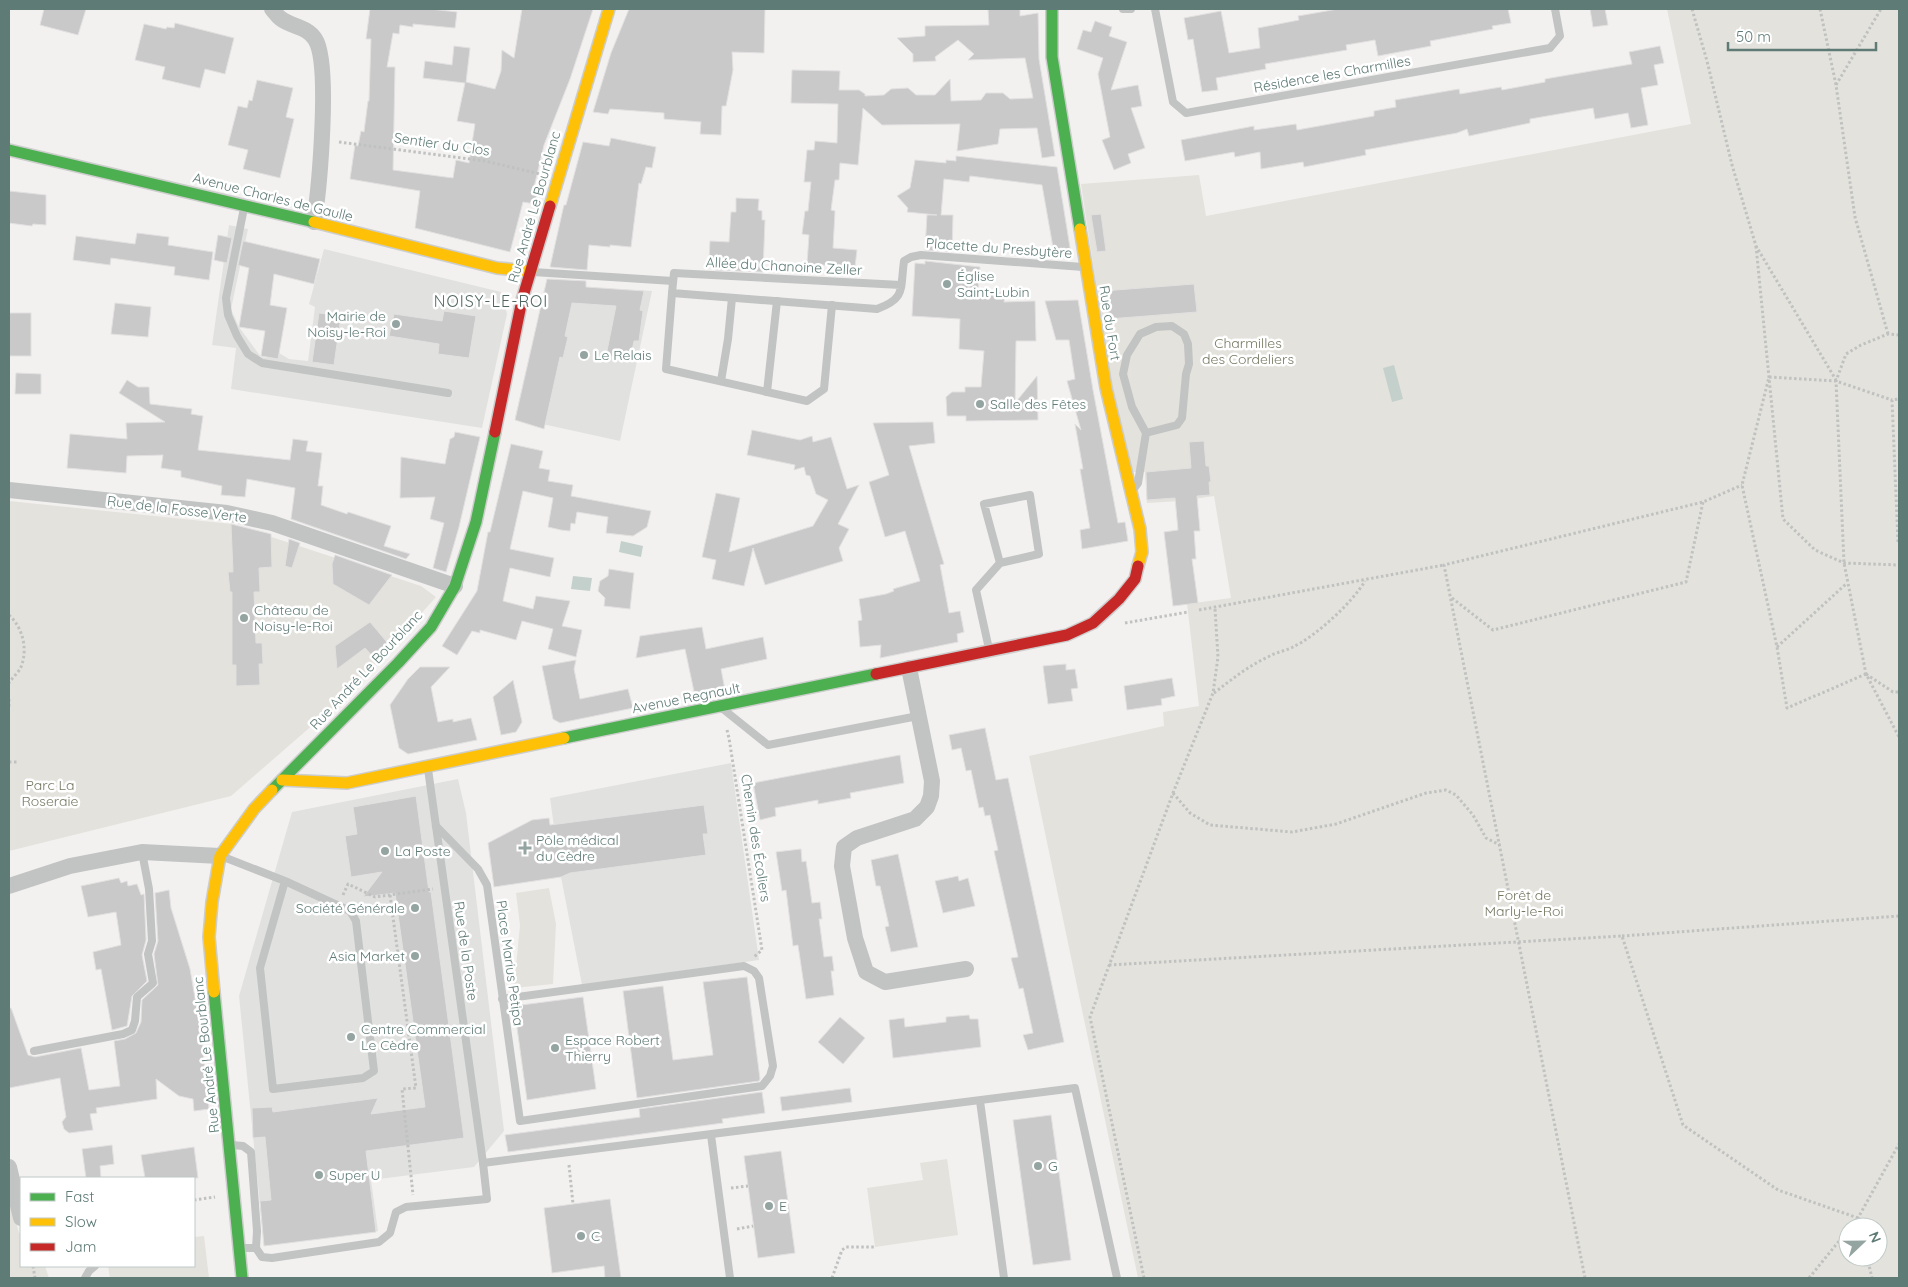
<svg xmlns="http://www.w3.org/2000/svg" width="1908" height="1287" font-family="Quicksand,sans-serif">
	<rect width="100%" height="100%" fill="#f3f1f0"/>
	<g fill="#e1e2e0">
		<path d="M229,225L248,229L231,309L239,327L261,357L278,359L279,353L289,359L308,361L315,307L309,304L324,249L501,292L507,314L482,428L231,389L236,348L212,345Z"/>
		<path d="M546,285L652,291L620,441L515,418Z"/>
		<path d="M731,763L759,960L582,985L561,877L550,798Z"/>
		<path d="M458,779L466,813L504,1131L474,1167L371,1180L378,1231L264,1246L239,996L292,812Z"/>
	</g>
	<g fill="#e4e2dc" fill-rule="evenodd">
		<path d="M1667,9H1899V1278H1138L1029,756L1164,726L1163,712L1199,706L1187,604L1231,598L1214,496L1180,501L1147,503L1145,472H1132L1112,391L1081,184L1199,175L1206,216L1691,124ZM1848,1227H1878V1257H1848Z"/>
		<path d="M9,501L232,524L421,586L436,597L391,647L338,703L231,796L9,851Z"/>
		<path d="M549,888L556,924L553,984L514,988L520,925L516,893Z"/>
		<path d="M947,1159L958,1235L875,1247L867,1188L923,1180L920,1163Z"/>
		<path d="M9,1196L19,1233H21V1266H45L49,1278H9Z"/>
		<path d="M204,1236L209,1278H110L108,1266H194V1237Z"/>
	</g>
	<g fill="#c4d0cc">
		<path d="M1394,365L1403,399L1392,402L1383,368Z"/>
		<path d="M621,541L643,546L641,557L619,552Z"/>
		<path d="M573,576L592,578L590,591L571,589Z"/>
	</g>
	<g fill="#c8c9c8" stroke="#e2e0e0">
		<path d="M44,9H86L78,35L40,25Z"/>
		<path d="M370,9H430L457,12L455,28L413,24V27L400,25L399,34L393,33L387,67H395L393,170L453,178L456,160L469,163L475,124L457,121L465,83L423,78L425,61L452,65L454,46L470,48L466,82L495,89L501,71L502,50L514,58L522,9H593L570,79L544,145L534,187L539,188L535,204L523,202L510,252L415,228L420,191L350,179L355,145L358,146L361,131L364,132L368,101H369L371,39H366Z"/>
		<path d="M629,9H765L764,53L732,52L733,70L726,106H722L721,135L700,134L701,122L664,119V113L610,109L608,114L593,112L611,53Z"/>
		<path d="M988,9H1020V16L1038,13L1039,59L1055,156L1042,158L1037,128L1000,129L998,144L957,151L960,124L882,125L863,108L858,165L840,163L839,180H835L831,210L835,211L833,248L857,250L855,267L807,264L809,235L802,234L805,211H808L811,182H804L807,150H814L815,141L837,143L838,104L791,103L792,70L840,71L839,90H859L865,94V96L884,95L891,89L908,88L916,95H935L950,79L951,101L981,100L986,93H1003L1010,99L1033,98L1025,58L968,60L974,54L958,40L935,57L936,61L913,62V54L897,38L925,36V26L989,25Z"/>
		<path d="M1338,9H1508L1511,23L1492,26L1493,29L1430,41L1431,46L1378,56L1375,40L1346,45L1347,50L1265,64L1266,69L1216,78L1218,90L1202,92L1193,39L1188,40L1184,18L1221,11L1229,53L1260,48L1258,28L1299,20L1298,16Z"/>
		<path d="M1590,9H1605L1608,25L1593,27Z"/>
		<path d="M1095,21L1112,27L1109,36L1127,42L1111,90L1138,85L1142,106L1131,108L1145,148L1128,154L1131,163L1114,170L1102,140L1110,137L1098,74L1103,58L1077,49L1083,30L1091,32Z"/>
		<path d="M175,23L234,38L225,74L205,69L200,88L162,79L165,67L135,60L144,24L166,29L167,27L174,28Z"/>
		<path d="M1660,46L1664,63L1654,65L1658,85L1641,88L1648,125L1631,128L1628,113L1595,119L1593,108L1530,119V123L1469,136L1467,129L1457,133L1365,150L1366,155L1304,167L1303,162L1261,169L1260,152L1235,157L1234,152L1185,161L1181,140L1254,126V130L1296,124L1297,130L1374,116V111L1396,107L1395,100L1459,89L1460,94L1501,87L1502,90L1545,82V79L1632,64L1629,52Z"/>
		<path d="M257,80L293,88L286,117L294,119L280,178L243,169L248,150L228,145L238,106L247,108L249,100L252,101Z"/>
		<path d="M611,138L656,147L652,168L646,167L641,184L639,183L631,247L610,245V247L589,245L587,270L550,267L563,209L564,205H566L583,142L609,146Z"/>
		<path d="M956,156L1057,167L1071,254L1054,253L1042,185L970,176L969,182L944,179L941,215H953L952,252L925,250L927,215H937L907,212L908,208L897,196L910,188L915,160L946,163V160L956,161Z"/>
		<path d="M9,191L46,195V225L33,224L32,226L9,223Z"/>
		<path d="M736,198L759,199L758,210L762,211V220H765L763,272L715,270V259H709L710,241L729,242L731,212H736Z"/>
		<path d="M1101,214L1106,251L1097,252L1091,215Z"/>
		<path d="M137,233L169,237L168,245L213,252L209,280L174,275L175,267L111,258L110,265L73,260L76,236L135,244Z"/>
		<path d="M218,235L232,238L227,263L214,260Z"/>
		<path d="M243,241L320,259L314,284L274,274L270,305L287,308L278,359L261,356L265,331L239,327L249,268L238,265Z"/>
		<path d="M925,261L980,267L978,292H1005L1004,302L1035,301L1036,341H1016L1015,403L1037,376L1038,420L966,421V416H947L946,397L952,392H965V387H981L984,351L959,349L960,319L912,316L915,263L925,264Z"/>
		<path d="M547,279L586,281V287L644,291L640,310L643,311L639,341H634L630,360L606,356L616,306L572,303L565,336L568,337L563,358L560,357L544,429L515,420Z"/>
		<path d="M1194,284L1197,312L1108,319L1103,291Z"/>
		<path d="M1078,300L1093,390L1118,523L1125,522L1128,541L1082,549L1080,530L1090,528L1080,469H1083L1075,424L1081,430L1067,381L1075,379L1069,340H1056L1045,301Z"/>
		<path d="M115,303L151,307L148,337L111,334Z"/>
		<path d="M444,311L476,316L469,358L438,354L439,344L389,336L394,314L442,321Z"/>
		<rect x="9" y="313" width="22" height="43"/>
		<path d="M319,313L341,316L334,365L312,362Z"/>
		<path d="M16,373L41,374V394H15Z"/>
		<path d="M127,380L138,387H149L150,404L192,409L191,414L203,416L198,450L290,460L293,439L308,441L306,451L322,453L318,486H323L321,505L347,514L348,512L391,526L384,546L410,554L406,559L291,519L295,488L247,479L245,497L221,495L222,486L181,477V471L161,468L163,455L127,456L126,473L67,468L70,434L127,439L126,423L165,422L119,393Z"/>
		<path d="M933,422L935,443L909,446L944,564L940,565L949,613L960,611L964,632L957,634L958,642L880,658L881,645L860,647L858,621L862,620L859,599L886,594L894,591L893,589L920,581L905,531L885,537L869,482L889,475L873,423Z"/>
		<path d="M752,430L800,440L812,436L813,442L831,437L847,489L859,485L838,524L849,529L839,548L843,561L765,585L753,548L744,586L712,579L716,560L702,557L716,493L740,498L729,552L813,526L828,500L816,494L810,476L806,475L804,467L794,470L795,465L747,455Z"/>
		<path d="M455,432L480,437L459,527L446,572L433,568L444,523L430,519L435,497L400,498L401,457L445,464L450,439L454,437Z"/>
		<path d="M1204,441L1206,466H1209L1211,482H1209L1210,495L1197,496L1200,531H1194L1196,559H1192L1198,603L1173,606L1164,532L1178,530L1175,498L1147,500L1146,472L1191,468L1189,442Z"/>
		<path d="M511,444L543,451L539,468L550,470L548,481L573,485L571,496L651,511L647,527L633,536L606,533L608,517L577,512L575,524L571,523L570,531L561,530L548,527L553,498L523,491L510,549L554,558L550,577L510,568L503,601L533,609L536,596L570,601L562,626L582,630L576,657L548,649L553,629L522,621L516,640L480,630V633L472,631L457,655L442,646L477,591L488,532H490Z"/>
		<path d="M231,524L271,534L272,567L259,568L260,592H254L256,643H262L263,664H259L260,685L236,686V665H232V592H230L228,572H233Z"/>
		<path d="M289,539L300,543L292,568L285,566Z"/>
		<path d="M335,555L392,575L369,605L333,584L332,564Z"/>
		<path d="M609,569L634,573L630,609L604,606L605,598L598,591L600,581L608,576Z"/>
		<path d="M370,622L391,647L377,661L365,648L337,669L335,646Z"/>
		<path d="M702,627L706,649L763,637L767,659L721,669L725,690L695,696L685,649L636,658L640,636Z"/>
		<path d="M576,660L574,669L580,699L628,689L633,708L560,723L553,719L542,666Z"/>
		<path d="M1066,664V670L1075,669L1078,688L1071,689L1073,701L1048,704L1043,666Z"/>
		<path d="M420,667H450L431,687L438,722L453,719V722L471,718L477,740L408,754L399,748L390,705L408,679Z"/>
		<path d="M1172,678L1175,696L1161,699L1162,705L1127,710L1124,686Z"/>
		<path d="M513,680L522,722L516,732L501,735L493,697Z"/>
		<path d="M985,728L996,780L1008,778L1064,1042L1028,1050L1023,1035L1033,1033L1023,988L1019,989L1011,958L1018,957L994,851L998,850L990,815L985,816L983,807L979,808L971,770L966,771L961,748L952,750L949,735Z"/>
		<path d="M900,755L904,783L850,793L851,798L818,804V800L775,808L776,816L760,820L753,783Z"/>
		<path d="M416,796L429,892H431L464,1138L366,1151L376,1232L264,1246L260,1201L271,1200L265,1137L253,1138L252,1108L272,1107L273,1112L378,1098L371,1114L425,1107L395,893L363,897L382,872L351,877L345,836L357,834L353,807Z"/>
		<path d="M704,805L708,834H703L706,855L570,873L561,877L494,887L488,843L532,820L549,818L550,825Z"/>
		<path d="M801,849L802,862L806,861L812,903L820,902L822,919H819L824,957L832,956L834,971H831L834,995L806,999L798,945L793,946L786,890L782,891L776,852Z"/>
		<path d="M898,854L918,947L891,952L885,927L889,926L880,886H876L871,860Z"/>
		<path d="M958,876L959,881L968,878L975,906L943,913L935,881Z"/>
		<path d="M119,878L121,883L127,881L128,886L137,884L141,895L144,894L146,940L142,955L147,981L132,996L127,1026L112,1030L101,969L96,970L93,952L121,945L116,912L88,917L81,886Z"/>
		<path d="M169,890L171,908L190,969L201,1033L209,1109L194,1111L193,1099L179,1096L156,1079L157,1099L96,1108L97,1113L90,1114L93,1130L69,1133L64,1129L62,1122L66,1117L60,1078L9,1088V1008H11L28,1055L35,1057L81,1048L89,1090L120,1086L114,1041L125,1039L136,1033L141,1022L142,1000L158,985L154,954L158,941L155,893Z"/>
		<path d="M747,977L760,1079L759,1081L637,1098L623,991L663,986L673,1060L713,1055L703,982Z"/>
		<path d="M583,997L596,1089L527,1100L514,1006Z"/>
		<path d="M969,1015L970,1019H978L981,1047L893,1058L889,1020L904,1018L905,1027L946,1022V1017Z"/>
		<path d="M840,1017L865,1038L843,1064L818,1042Z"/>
		<path d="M850,1088L852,1102L782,1111L780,1097Z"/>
		<path d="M762,1092L765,1113L722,1119L723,1123L508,1152L505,1135L640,1117L639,1109Z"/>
		<path d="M1051,1115L1071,1260L1033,1265L1013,1120Z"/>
		<path d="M112,1145L114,1164L100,1166L101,1178H86L82,1149Z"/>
		<path d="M194,1147L198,1178H145L141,1155Z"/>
		<path d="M781,1151L795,1253L758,1258L744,1156Z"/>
		<path d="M610,1199L621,1278H605L604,1266L552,1273L544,1208Z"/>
	</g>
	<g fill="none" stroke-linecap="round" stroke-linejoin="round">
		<g stroke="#cccdcc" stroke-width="14">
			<g id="fast">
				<path d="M1052,9V57L1080,229"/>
				<path d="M9,150L314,222"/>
				<path d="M564,738L876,674"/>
				<path d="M272,790L398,663L431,627L455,586L476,522L495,432"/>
				<path d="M214,992L242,1278"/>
			</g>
		</g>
		<g stroke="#cccdcc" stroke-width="14">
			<g id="slow">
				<path d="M550,206L609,9"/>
				<path d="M314,222L497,268L531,271"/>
				<path d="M1080,229L1106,388L1140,529L1142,552L1138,566"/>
				<path d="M282,780L347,783L564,738"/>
				<path d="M214,992L209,937L212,902L220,856L254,809L272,790"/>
			</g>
		</g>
		<g stroke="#cccdcc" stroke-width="14">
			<g id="jam">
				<path d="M495,432L522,300L550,206"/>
				<path d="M876,674L1067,635L1093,623L1119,599L1135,579L1138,566"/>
			</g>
		</g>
		<g stroke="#c0c2c1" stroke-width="3" stroke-dasharray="2.5 2.5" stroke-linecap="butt">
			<path d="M1692,9L1707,61L1732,165L1756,246L1836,380"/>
			<path d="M1820,9L1836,85L1855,217L1888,334"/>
			<path d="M1836,85L1881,9"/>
			<path d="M339,142L485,161L540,174"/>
			<path d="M1756,246L1783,519L1815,550L1844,563L1899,565"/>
			<path d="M1899,335L1888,334L1861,345L1846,354L1836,381L1844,563L1866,674L1899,737"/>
			<path d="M1898,542L1892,400L1899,399"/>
			<path d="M1452,598L1493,630L1686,582L1703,502"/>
			<path d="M1199,610L1444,565"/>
			<path d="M9,615C23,628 28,649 21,667C19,672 12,678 9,683"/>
			<path d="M1125,623L1188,612"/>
			<path d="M1777,647L1846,584"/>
			<path d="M1866,674L1787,708L1777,647L1742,485L1769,377L1836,381L1892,400"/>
			<path d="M1866,674L1893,692H1899"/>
			<path d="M1214,693C1231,680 1248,666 1268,657C1276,652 1285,651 1293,647C1316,636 1352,603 1365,581"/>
			<path d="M9,699V709"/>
			<path d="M727,730L729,738L762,950L754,957"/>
			<path d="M9,762H18"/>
			<path d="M1173,793L1190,813L1210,825L1292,832L1336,824L1426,793L1446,790L1456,795L1473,815L1486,838L1500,845"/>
			<path d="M343,895L348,884L375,897L433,889"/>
			<path d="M390,895L416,1088L402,1089L413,1195"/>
			<path d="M1622,936L1899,916"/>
			<path d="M1109,965L1622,936L1683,1125L1778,1190L1858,1218L1860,1227"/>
			<path d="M569,1165L573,1204"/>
			<path d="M731,1188L748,1186"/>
			<path d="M194,1200L215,1197"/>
			<path d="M1851,1227L1858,1218L1899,1144"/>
			<path d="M737,1229L753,1226"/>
			<path d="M1867,1257L1872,1278"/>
			<path d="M33,1266L35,1278"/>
			<path d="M832,1278L842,1250L846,1247H875"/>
			<path d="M1144,1278L1090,1017L1173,793L1213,693L1218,657L1215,609"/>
			<path d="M1585,1278L1444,565L1703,502L1742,485"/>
			<path d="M1809,1278L1848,1230"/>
		</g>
		<g stroke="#c1c4c3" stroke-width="8">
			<path d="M1123,9H1131"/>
			<path d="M1155,9L1173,102L1186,113L1550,48L1560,36L1555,9"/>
			<path d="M244,208L226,298L228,315L237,336L248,354L262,363L448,393"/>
			<path d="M533,272L673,281"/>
			<path d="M901,285L674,273L672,293L877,309C906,298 900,290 904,261L911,257L921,255L1083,267"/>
			<path d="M672,293L666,369L807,401L824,389L832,305"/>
			<path d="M721,381L728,339L732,298"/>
			<path d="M767,392L777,301"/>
			<path d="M1135,487L1138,483L1146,433L1132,407L1123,374L1127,355L1140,334L1156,327L1172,326L1184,334L1188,344L1189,364L1186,374L1182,418L1177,425L1146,433"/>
			<path d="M989,649L976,590L1000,563L984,504L1030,495L1039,554L1000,563"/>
			<path d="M723,709L768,745L918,716"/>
			<path d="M428,769L483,1163"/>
			<path d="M436,826L478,869L487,885L520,1121L762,1086L770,1076L773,1066L759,978L754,971L744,966L502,999"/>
			<path d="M221,856L285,881L350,911L356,921L374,1071L363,1078L273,1089L260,968L285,881"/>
			<path d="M34,1051L123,1034L132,1030L135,1021L137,997L153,983L148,954L152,941L149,889L142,852"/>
			<path d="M980,1101L1004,1278"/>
			<path d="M711,1135L730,1278"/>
			<path d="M232,1145L243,1146L251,1152L257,1231L256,1248H240"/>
			<path d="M256,1248L262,1257L272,1258L379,1242L390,1233L396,1212L406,1207L487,1199L483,1163L1075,1088L1117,1278"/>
			<path d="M85,1278L89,1271L95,1266"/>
		</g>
		<g stroke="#c1c4c3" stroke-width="16">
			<path d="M272,9C275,12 277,16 280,18C291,27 307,26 315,39C331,63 319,190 314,222"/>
			<path d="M9,490L227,513L272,523L455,586"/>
			<path d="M909,668L932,781L931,796L927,807L915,819L857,838L844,847L842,866L855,938L866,972L885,982L966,969"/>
			<path d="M9,886L70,866L142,852L220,856"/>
			<path d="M9,1167L21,1218"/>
		</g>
		<use href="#fast" stroke="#4caf50" stroke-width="11"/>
		<use href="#slow" stroke="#ffc107" stroke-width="11"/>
		<use href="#jam" stroke="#c62828" stroke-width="11"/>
	</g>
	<g fill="#93a4a1" stroke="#fff" stroke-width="2">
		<circle cx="947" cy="284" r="5"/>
		<circle cx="396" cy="324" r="5"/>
		<circle cx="584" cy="355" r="5"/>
		<circle cx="980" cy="404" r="5"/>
		<circle cx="244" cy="618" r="5"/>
		<path d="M522.5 840.5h5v5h5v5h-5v5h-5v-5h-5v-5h5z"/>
		<circle cx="385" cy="851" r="5"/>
		<circle cx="415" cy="908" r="5"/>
		<circle cx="415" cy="956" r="5"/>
		<circle cx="351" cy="1037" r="5"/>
		<circle cx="555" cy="1048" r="5"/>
		<circle cx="1038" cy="1166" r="5"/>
		<circle cx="319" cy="1175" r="5"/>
		<circle cx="769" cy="1206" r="5"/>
		<circle cx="581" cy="1236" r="5"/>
	</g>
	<g text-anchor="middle" stroke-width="5" stroke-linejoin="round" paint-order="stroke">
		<g font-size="14" fill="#5f7b76" stroke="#fff">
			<text transform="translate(1332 74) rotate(-10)" y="5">Résidence les Charmilles</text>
			<text transform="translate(442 144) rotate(8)" y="5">Sentier du Clos</text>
			<text transform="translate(273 197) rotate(14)" y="5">Avenue Charles de Gaulle</text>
			<text transform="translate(534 207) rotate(-74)" y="5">Rue André Le Bourblanc</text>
			<text transform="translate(999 248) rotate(4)" y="5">Placette du Presbytère</text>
			<text transform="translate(784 266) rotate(3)" y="5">Allée du Chanoine Zeller</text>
			<text transform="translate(1110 323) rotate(81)" y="5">Rue du Fort</text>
			<text transform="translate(177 509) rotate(7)" y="5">Rue de la Fosse Verte</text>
			<text transform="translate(366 670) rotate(-47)" y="5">Rue André Le Bourblanc</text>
			<text transform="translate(686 698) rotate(-11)" y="5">Avenue Regnault</text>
			<text transform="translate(756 838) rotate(81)" y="5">Chemin des Écoliers</text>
			<text transform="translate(466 951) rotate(82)" y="5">Rue de la Poste</text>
			<text transform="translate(510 963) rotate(82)" y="5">Place Marius Petipa</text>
			<text transform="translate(206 1055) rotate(-96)" y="5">Rue André Le Bourblanc</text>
		</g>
		<g font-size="14" fill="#5f7b76" stroke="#fff" text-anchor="start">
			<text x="957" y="281">Église<tspan x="957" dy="16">Saint-Lubin</tspan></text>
			<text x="386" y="321" text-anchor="end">Mairie de<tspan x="386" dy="16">Noisy-le-Roi</tspan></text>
			<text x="594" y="360">Le Relais</text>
			<text x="990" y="409">Salle des Fêtes</text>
			<text x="254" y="615">Château de<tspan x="254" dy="16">Noisy-le-Roi</tspan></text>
			<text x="536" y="845">Pôle médical<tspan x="536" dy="16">du Cèdre</tspan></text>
			<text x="395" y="856">La Poste</text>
			<text x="405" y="913" text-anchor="end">Société Générale</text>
			<text x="405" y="961" text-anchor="end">Asia Market</text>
			<text x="361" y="1034">Centre Commercial<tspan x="361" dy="16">Le Cèdre</tspan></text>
			<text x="565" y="1045">Espace Robert<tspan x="565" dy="16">Thierry</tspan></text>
			<text x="1048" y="1171">G</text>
			<text x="329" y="1180">Super U</text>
			<text x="779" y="1211">E</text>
			<text x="591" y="1241">C</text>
		</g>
		<g font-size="14" fill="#747861" stroke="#fff">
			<text x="1248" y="348">Charmilles<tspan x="1248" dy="16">des Cordeliers</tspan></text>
			<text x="50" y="790">Parc La<tspan x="50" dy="16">Roseraie</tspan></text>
			<text x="1524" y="900">Forêt de<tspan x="1524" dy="16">Marly-le-Roi</tspan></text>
		</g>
		<g font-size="16" letter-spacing="1" fill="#516662" stroke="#fff">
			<text x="491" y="307">NOISY-LE-ROI</text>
		</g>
	</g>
	<rect width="1908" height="1287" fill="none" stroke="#5f7b76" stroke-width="20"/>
	<rect x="20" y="1177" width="175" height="90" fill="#ffffff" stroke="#bfcac8"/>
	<rect x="30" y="1193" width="25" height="8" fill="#4caf50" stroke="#bfcac8"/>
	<text x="65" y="1202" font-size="15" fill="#5f7b76">Fast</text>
	<rect x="30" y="1218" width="25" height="8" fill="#ffc107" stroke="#bfcac8"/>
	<text x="65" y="1227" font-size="15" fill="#5f7b76">Slow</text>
	<rect x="30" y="1243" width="25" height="8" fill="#c62828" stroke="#bfcac8"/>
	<text x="65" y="1252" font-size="15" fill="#5f7b76">Jam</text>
	<g transform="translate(1863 1242) rotate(68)"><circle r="24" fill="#ffffff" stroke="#bfcac8"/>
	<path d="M0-4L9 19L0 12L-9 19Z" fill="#93a4a1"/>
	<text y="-8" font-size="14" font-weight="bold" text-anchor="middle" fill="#5f7b76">N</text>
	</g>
	<path d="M1728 42v8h148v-8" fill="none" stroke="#5f7b76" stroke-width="2.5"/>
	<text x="1736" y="42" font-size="15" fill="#5f7b76" stroke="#ffffff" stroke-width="4" paint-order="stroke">50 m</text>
</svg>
